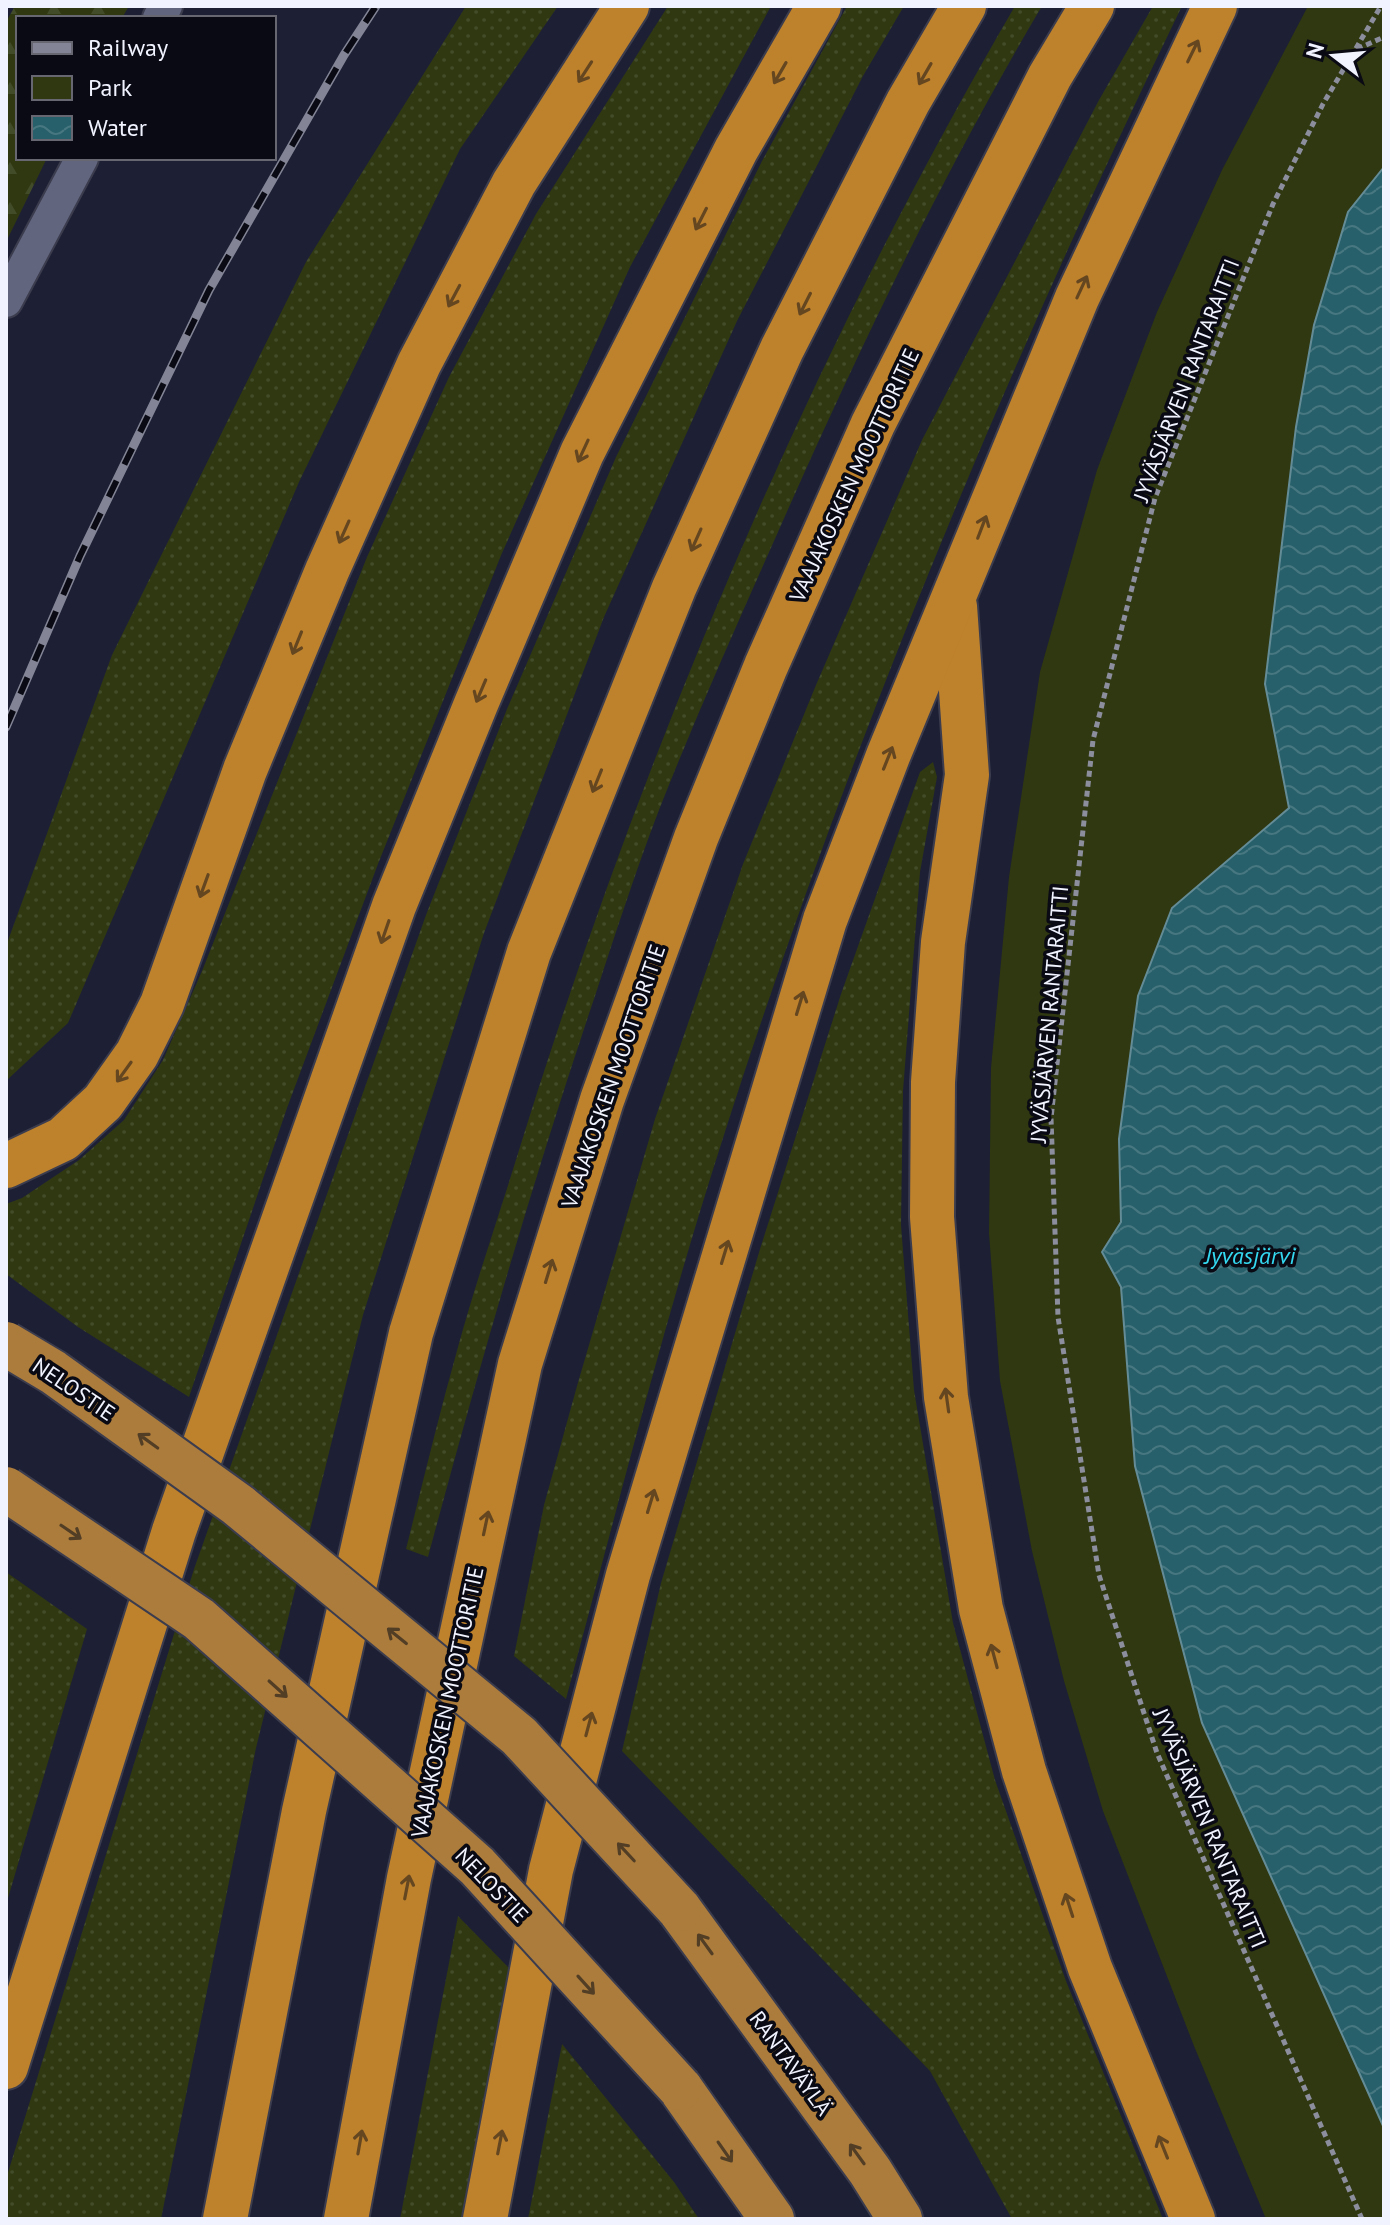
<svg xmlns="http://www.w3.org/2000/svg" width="1390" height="2225" font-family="'PT Sans',sans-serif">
	<defs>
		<pattern id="grass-dots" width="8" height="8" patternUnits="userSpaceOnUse" patternTransform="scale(2)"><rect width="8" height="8" fill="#2f3811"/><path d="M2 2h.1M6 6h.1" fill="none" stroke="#434c29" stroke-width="1.8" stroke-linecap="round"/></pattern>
		<pattern id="forest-firs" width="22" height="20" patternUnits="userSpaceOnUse" patternTransform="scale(2)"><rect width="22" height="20" fill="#2f3811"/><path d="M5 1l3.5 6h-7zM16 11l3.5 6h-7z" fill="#434c29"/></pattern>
		<pattern id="water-waves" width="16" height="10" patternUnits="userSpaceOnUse" patternTransform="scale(2)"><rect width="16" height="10" fill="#27606a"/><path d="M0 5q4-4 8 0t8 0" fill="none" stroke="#477780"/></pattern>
	</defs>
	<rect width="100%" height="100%" fill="#1d1f34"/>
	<g fill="url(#grass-dots)">
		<path d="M466,6H558L460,149L299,482L68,1023L6,1081V946L112,655L306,262Z"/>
		<path d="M668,6H771L630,267L502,553L378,864L287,1108L189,1397L78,1327L6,1274V1204L22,1198L79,1160L124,1120L163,1060L202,971L367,557L449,377L536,214Z"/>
		<path d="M847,6H904L863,76L737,321L604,617L484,933L363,1315L256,1748L161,2219H6V2179L194,1569L426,915L507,709L616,457L762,161Z"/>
		<path d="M1015,6H1042C942,175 857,353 778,532C737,624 696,716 659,810C636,870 616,932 596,993C533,1179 479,1367 428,1557L406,1549C423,1482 439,1414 458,1347C475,1285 496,1224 515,1163C639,761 803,370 1015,6Z"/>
		<path d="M1153,6H1182C993,396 825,803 698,1218C650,1377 609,1539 566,1699L514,1656L544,1505L577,1386L655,1119L743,864L816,685L922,440L1099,100Z"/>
		<path d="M933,762L937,777L920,872L903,1091L901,1225L914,1390L953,1623L995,1780L1066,1981L1163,2219H1012L930,2071L622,1751L661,1583L760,1249L841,994L920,772Z"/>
		<path d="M6,1572L87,1629L6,1905Z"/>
		<path d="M458,1916L509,1968L464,2219H400Z"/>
		<path d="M562,2044L674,2182L699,2219H528Z"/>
	</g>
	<path fill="url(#forest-firs)" d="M15,6H129L122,18H18V158H47L6,242V22Z"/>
	<path fill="#2f3811" d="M1308,6H1384V167L1348,212L1314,325L1296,427L1265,683L1289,808L1173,908L1138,996L1119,1139L1121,1222L1102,1252L1121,1287L1135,1466L1202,1723L1384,2128V2219H1266L1194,2046L1103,1811L1064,1681L1032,1551L1000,1381L989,1233L991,1068L1009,877L1040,672L1097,470L1157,312L1222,170Z"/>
	<path fill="url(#water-waves)" stroke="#648c97" stroke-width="2" d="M1384,167V2128L1202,1723L1135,1466L1121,1287L1102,1252L1121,1222L1119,1139L1138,996L1172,908L1289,808L1265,684L1296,427L1314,325L1348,212Z"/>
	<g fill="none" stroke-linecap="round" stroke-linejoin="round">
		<g stroke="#3b3c4d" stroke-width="36">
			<g id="service">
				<path d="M159,18L166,6"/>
				<path d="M6,301L82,158"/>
			</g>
		</g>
		<g stroke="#3b3c4d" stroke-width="48">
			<g id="trunk">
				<path d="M679,1909L870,2171L900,2219"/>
				<path d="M680,2088L772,2219"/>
			</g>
		</g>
		<g stroke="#3b3c4d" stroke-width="48">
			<g id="motorway">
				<path d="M955,606L967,775L943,942L933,1082L932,1217L946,1397L981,1609L1024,1771L1090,1968L1193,2219"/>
				<path d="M6,1166L63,1139L103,1102L137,1054L162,1004L245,770L327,571L419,364L514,183L627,6"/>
				<path d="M6,2067L174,1531L394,906L476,704L582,453L736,150L819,6"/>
				<path d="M225,2219L304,1811L411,1333L529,952L674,588L782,349L908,102L964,6"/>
				<path d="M346,2219L409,1878L520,1364L602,1100L696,838L766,666L873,424L1050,76L1092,6"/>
				<path d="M485,2219L551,1870L628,1575L825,920L888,756L1077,298L1215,6"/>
			</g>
		</g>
		<g stroke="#8c8e9e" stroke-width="5" stroke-dasharray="6 4" stroke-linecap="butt">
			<path d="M1357,49L1384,37"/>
			<path d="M1362,2219L1157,1753L1099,1575L1058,1317L1051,1118L1093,740L1155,498L1273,204L1323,104L1381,6"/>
		</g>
		<use href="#service" stroke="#61657e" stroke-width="32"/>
		<use href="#trunk" stroke="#ac7c3c" stroke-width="44"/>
		<use href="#motorway" stroke="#be812c" stroke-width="44"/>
		<g stroke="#838596" stroke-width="9">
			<path id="rail" d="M6,727L80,556L209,290L344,55L376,6"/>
		</g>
		<use href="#rail" stroke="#090a13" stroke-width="6" stroke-dasharray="18" stroke-linecap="butt"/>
		<g stroke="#3b3c4d" stroke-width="48" stroke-linecap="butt">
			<g id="trunk-bridge">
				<path d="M6,1344L53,1372L238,1505L519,1736L679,1909"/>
				<path d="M6,1489L199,1619L477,1866L680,2088"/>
			</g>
		</g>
		<use href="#trunk-bridge" stroke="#ac7c3c" stroke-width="44"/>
	</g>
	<defs><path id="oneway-shaft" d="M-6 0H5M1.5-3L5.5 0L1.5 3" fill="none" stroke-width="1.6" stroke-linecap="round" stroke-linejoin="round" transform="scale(2)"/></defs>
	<g stroke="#644620">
		<use href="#oneway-shaft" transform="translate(1193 51) rotate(-64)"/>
		<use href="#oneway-shaft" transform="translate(585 72) rotate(123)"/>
		<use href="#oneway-shaft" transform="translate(780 73) rotate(120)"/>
		<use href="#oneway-shaft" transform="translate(925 74) rotate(120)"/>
		<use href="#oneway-shaft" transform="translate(701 219) rotate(117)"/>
		<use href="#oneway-shaft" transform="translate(1082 287) rotate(-65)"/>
		<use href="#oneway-shaft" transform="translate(454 296) rotate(118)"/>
		<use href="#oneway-shaft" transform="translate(805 304) rotate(117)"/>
		<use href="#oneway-shaft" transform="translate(583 451) rotate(115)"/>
		<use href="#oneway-shaft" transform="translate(982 527) rotate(-69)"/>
		<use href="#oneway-shaft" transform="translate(344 532) rotate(114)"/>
		<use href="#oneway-shaft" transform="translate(696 540) rotate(114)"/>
		<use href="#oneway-shaft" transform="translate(297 643) rotate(112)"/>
		<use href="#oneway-shaft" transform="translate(481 691) rotate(113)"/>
		<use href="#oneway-shaft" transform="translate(888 758) rotate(-68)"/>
		<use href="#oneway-shaft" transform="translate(597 781) rotate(112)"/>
		<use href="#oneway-shaft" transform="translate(204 886) rotate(110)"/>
		<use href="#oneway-shaft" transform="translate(385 932) rotate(109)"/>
		<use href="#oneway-shaft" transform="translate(800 1003) rotate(-73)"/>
		<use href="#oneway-shaft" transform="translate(124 1072) rotate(126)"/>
		<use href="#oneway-shaft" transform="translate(725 1252) rotate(-73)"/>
		<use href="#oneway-shaft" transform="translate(549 1271) rotate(-73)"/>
		<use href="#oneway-shaft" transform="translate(947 1400) rotate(-98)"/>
		<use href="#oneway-shaft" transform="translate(651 1501) rotate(-73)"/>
		<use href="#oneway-shaft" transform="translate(486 1523) rotate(-78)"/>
		<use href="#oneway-shaft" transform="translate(994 1656) rotate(-105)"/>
		<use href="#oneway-shaft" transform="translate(589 1724) rotate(-75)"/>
		<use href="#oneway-shaft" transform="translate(407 1887) rotate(-79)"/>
		<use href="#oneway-shaft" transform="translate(1069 1905) rotate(-108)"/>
		<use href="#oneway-shaft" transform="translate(360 2142) rotate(-80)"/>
		<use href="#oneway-shaft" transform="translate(500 2142) rotate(-79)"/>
		<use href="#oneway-shaft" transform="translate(1163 2147) rotate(-112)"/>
	</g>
	<g stroke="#523d25">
		<use href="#oneway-shaft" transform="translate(148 1441) rotate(-144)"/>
		<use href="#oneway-shaft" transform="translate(71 1532) rotate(34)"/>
		<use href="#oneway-shaft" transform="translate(397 1636) rotate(-141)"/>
		<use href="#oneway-shaft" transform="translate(278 1689) rotate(42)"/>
		<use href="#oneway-shaft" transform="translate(626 1852) rotate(-133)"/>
		<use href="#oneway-shaft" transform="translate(705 1944) rotate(-126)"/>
		<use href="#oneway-shaft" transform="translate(586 1985) rotate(48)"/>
		<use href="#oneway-shaft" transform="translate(725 2152) rotate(55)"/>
		<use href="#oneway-shaft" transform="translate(857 2154) rotate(-126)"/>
	</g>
	<g text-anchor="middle" stroke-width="7" stroke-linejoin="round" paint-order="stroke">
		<g font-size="22" fill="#f1f3ff" stroke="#090a13">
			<text transform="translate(1186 380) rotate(-69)" y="8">JYVÄSJÄRVEN RANTARAITTI</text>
			<text transform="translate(854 475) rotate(-65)" y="8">VAAJAKOSKEN MOOTTORITIE</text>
			<text transform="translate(1049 1014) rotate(-85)" y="8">JYVÄSJÄRVEN RANTARAITTI</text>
			<text transform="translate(613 1076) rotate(-71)" y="8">VAAJAKOSKEN MOOTTORITIE</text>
			<text transform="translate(74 1389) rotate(34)" y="8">NELOSTIE</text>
			<text transform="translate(447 1702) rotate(-78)" y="8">VAAJAKOSKEN MOOTTORITIE</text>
			<text transform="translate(1210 1828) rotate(67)" y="8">JYVÄSJÄRVEN RANTARAITTI</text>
			<text transform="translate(492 1885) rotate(46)" y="8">NELOSTIE</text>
			<text transform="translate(791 2063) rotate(54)" y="8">RANTAVÄYLÄ</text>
		</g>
		<g font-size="24" font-style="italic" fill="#34d9f1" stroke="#090a13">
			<text x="1250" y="1264">Jyväsjärvi</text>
		</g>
	</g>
	<rect width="1390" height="2225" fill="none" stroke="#f1f3ff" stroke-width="16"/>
	<rect x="16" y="16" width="260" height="144" fill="#090a13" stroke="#666771" stroke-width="2"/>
	<rect x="32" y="42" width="40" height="12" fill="#838596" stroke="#666771" stroke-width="2"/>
	<text x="88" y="56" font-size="24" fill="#f1f3ff">Railway</text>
	<rect x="32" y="76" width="40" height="24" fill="#2f3811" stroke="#666771" stroke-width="2"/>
	<text x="88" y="96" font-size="24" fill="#f1f3ff">Park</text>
	<rect x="32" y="116" width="40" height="24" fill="url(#water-waves)" stroke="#666771" stroke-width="2"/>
	<text x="88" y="136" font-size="24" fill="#f1f3ff">Water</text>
	<g transform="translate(1334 56) rotate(286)" stroke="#090a13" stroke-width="6" paint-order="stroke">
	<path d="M0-6L14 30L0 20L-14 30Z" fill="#f1f3ff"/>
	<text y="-12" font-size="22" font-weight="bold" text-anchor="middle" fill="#f1f3ff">N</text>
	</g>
</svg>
